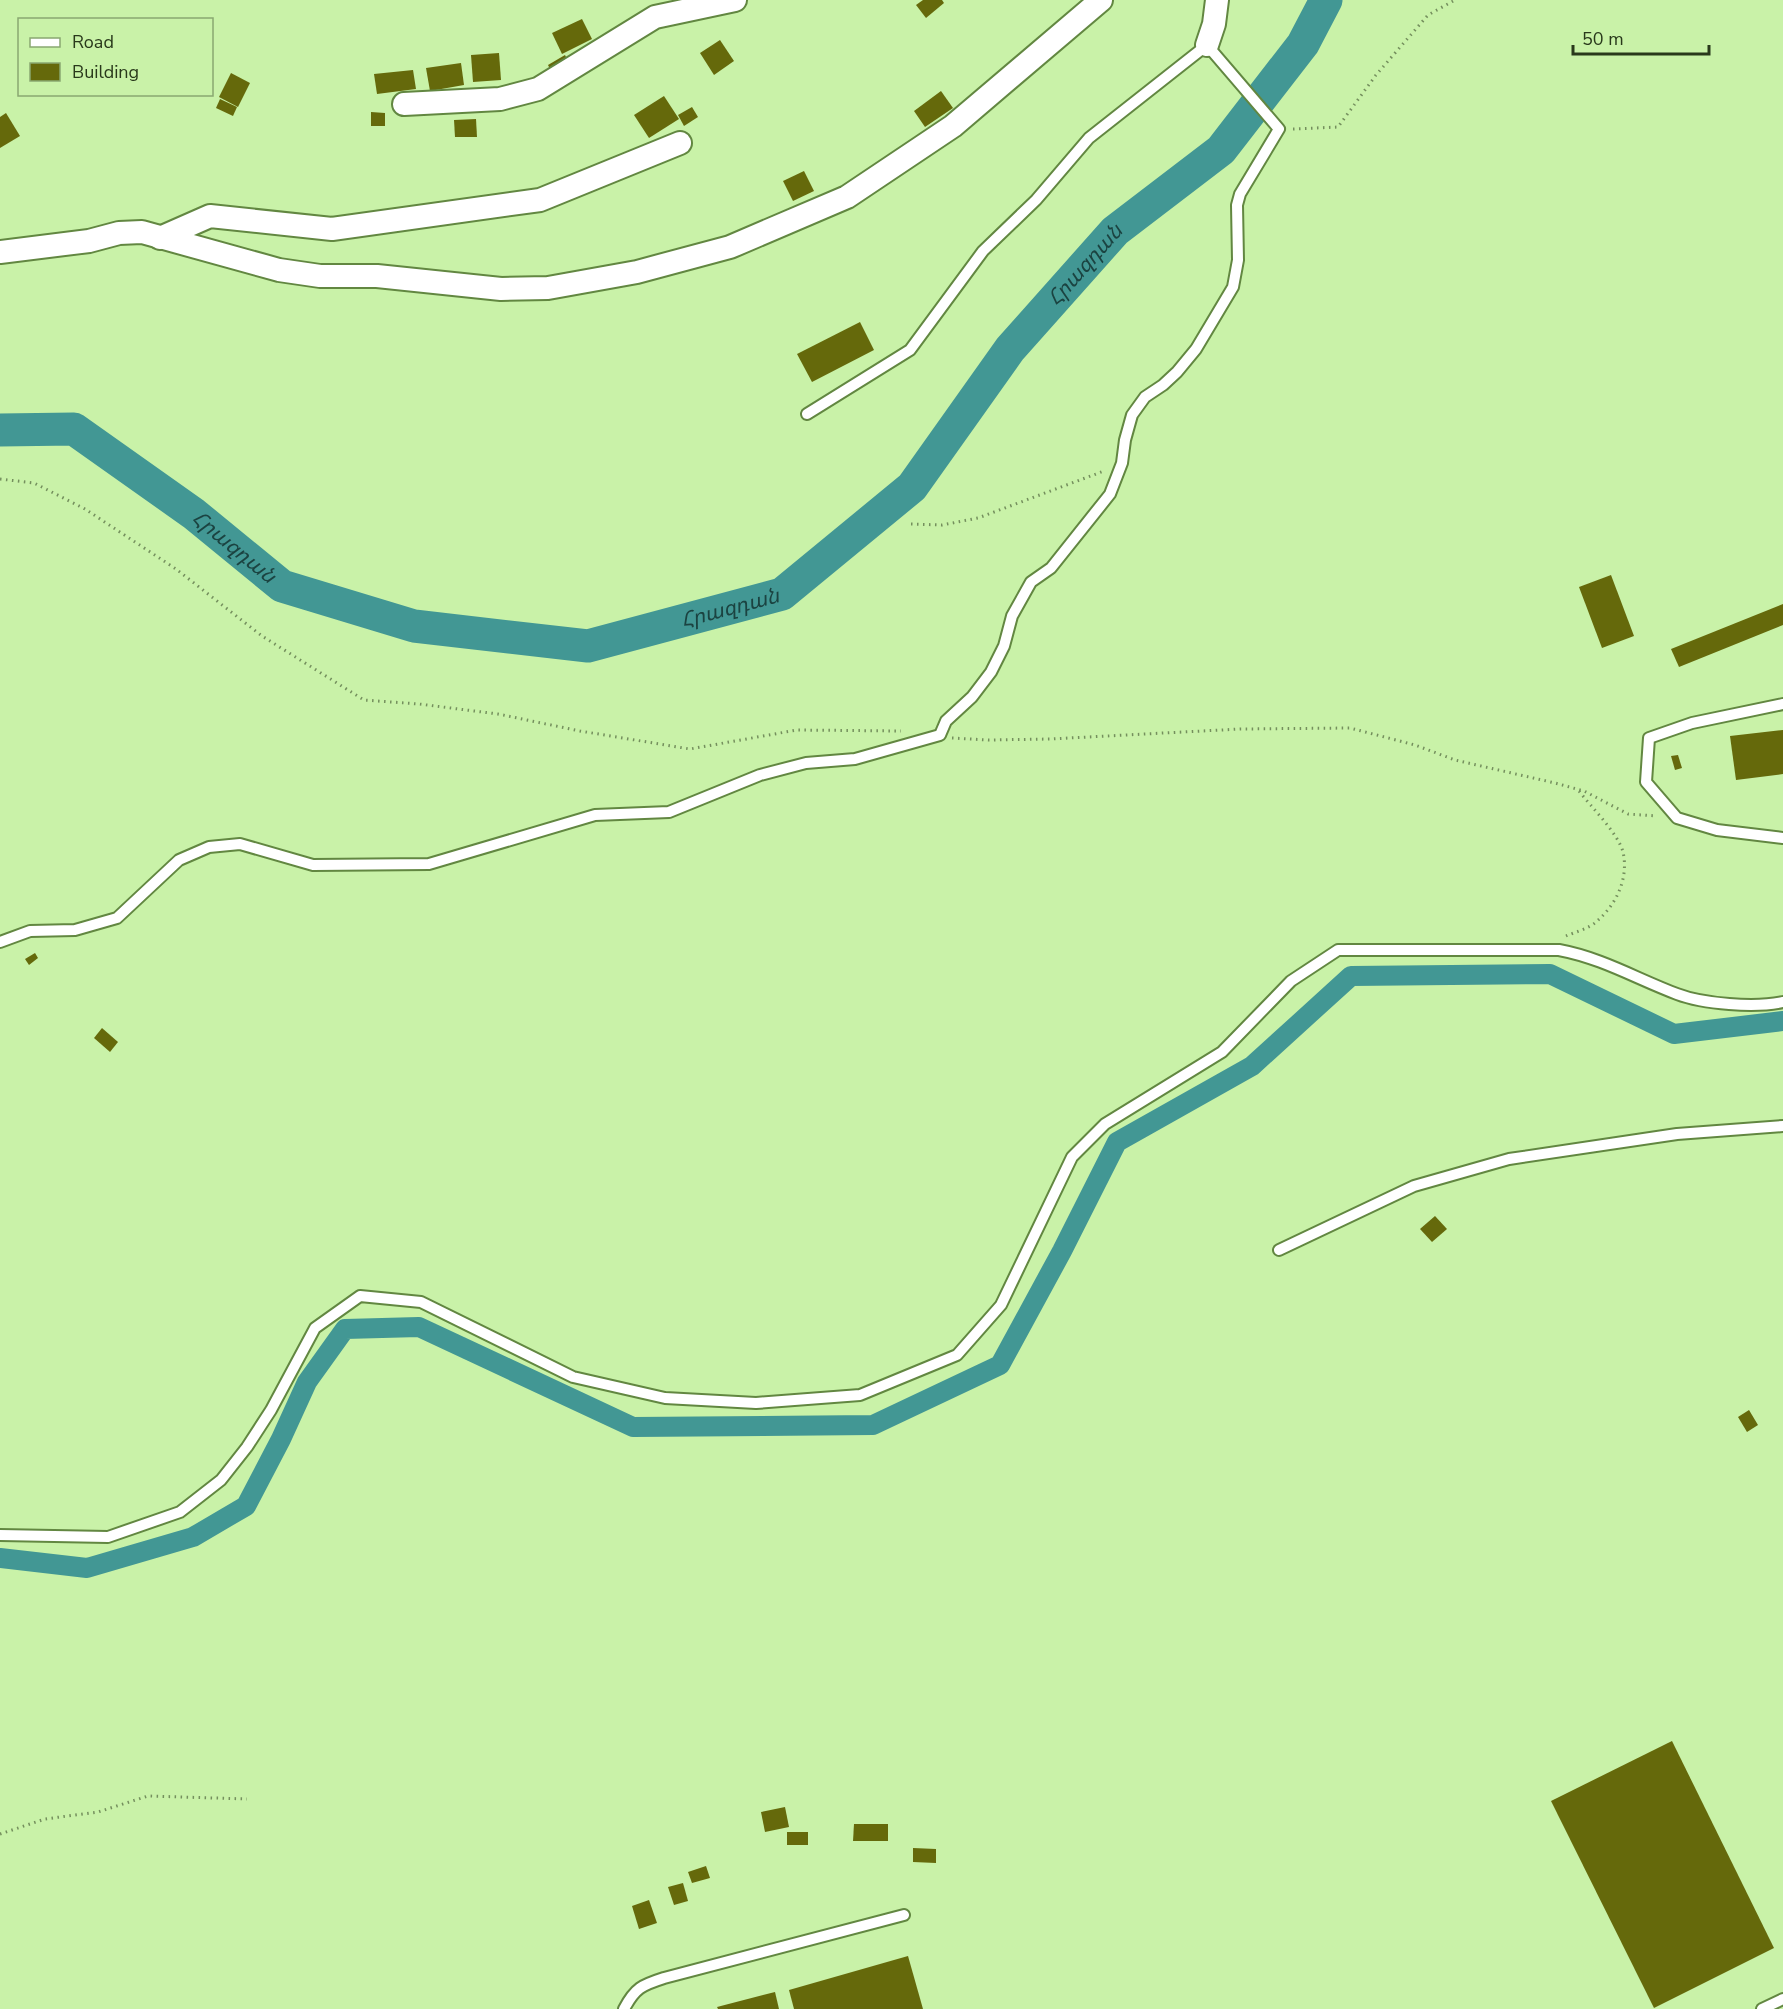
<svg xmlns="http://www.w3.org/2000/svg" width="1783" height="2009" font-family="'Nunito Sans','Noto Sans Armenian',sans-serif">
	<rect width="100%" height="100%" fill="#c9f2a8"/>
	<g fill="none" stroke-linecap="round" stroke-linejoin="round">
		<path stroke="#429794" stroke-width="20" d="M0,1558L87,1568L193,1537L246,1506L281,1439L307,1382L345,1329L419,1327L633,1427L873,1425L1000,1365L1062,1251L1117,1142L1252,1066L1351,976L1550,974L1674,1034L1783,1021"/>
		<path stroke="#429794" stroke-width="33" id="s1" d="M0,430L74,429L194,514L282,586L414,626L588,646L782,594L912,487L1010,349L1115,231L1221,150L1303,44L1326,0"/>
	</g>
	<g fill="#65690b">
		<path d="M923,0H942L944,3L926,18L916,5Z"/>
		<path d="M582,19L592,39L562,54L552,33Z"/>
		<path d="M720,40L734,61L714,75L700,53Z"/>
		<path d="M499,53L501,80L473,82L471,55Z"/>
		<path d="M565,55L569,63L552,73L548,65Z"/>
		<path d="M461,63L464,85L430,91L426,68Z"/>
		<path d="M413,70L416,89L377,94L374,74Z"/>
		<path d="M231,73L250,83L238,107L219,97Z"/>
		<path d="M941,91L953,108L925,127L914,111Z"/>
		<path d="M664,96L679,119L649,138L634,115Z"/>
		<path d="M220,99L237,107L233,116L216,108Z"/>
		<path d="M692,107L698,117L684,126L678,115Z"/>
		<path d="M371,112L385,113V126H371Z"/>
		<path d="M6,113L20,136L0,148V117Z"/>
		<path d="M476,119L477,137H455L454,120Z"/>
		<path d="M804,171L814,191L793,201L783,181Z"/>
		<path d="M860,322L874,350L812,382L797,354Z"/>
		<path d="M1611,575L1634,636L1602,648L1579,587Z"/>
		<path d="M1783,604V625L1679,667L1671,649Z"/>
		<path d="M1783,730V774L1736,780L1730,736Z"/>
		<path d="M1678,755L1682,768L1675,770L1671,756Z"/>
		<path d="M35,953L38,958L29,965L25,959Z"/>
		<path d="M102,1028L118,1042L110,1052L94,1038Z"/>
		<path d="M1435,1216L1447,1229L1432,1242L1420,1229Z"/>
		<path d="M1749,1410L1758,1425L1747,1432L1738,1417Z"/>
		<path d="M1672,1741L1774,1948L1654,2008L1551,1801Z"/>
		<path d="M785,1807L789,1827L765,1832L761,1812Z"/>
		<path d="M854,1824H888V1841H853Z"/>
		<rect x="787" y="1832" width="21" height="13"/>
		<path d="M913,1848L936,1849V1863L913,1862Z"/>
		<path d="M706,1866L710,1878L692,1883L688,1872Z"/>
		<path d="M683,1883L688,1901L674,1905L668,1887Z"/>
		<path d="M649,1900L657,1923L639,1929L632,1906Z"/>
		<path d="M908,1956L923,2009H794L789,1990Z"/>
		<path d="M775,1992L779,2009H718L717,2007Z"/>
	</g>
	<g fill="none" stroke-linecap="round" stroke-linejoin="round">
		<g stroke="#628741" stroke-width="14">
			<g id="lane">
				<path d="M1783,704L1692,723L1649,738L1646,782L1677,818L1717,830L1783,838"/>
				<path d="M0,942L30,931L75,930L117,918L179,860L209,847L240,844L313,865L429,864L595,815L669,812L760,775L806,763L855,759L940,735L946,721L972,697L991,672L1004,646L1012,616L1031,582L1051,568L1110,494L1122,463L1125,440L1132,415L1145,397L1163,385L1177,372L1196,349L1233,287L1238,260L1237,205L1240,194L1279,129L1207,45L1089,138L1036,200L983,251L910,350L807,414"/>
				<path d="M1279,1250L1414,1186L1509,1159L1677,1134L1783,1126"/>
				<path d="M0,1535L108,1537L180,1512L221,1480L247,1447L271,1410L315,1328L360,1296L421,1302L573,1377L665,1398L756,1403L860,1395L957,1355L1001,1305L1072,1157L1105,1124L1222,1052L1291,981L1338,950H1559C1602,958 1637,979 1677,994C1703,1004 1755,1008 1783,1002"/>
				<path d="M624,2009C635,1988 642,1985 664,1978L904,1915"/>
				<path d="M1762,2009L1783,1999"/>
			</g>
		</g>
		<g stroke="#628741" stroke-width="26">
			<g id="street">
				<path d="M1207,45L1214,24L1217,0"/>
				<path d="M404,104L500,99L538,89L655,17L735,0"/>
				<path d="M160,238L210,216L332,229L540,200L680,143"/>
				<path d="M0,252L89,241L119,233L142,232L279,270L320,276H377L501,289L548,288L637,272L730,247L847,197L953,126L1101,0"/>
			</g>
		</g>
		<g stroke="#748f5d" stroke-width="3" stroke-dasharray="1.5 4.5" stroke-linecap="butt">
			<path d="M1293,129L1338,127L1376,75L1428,15L1455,0"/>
			<path d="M0,479L34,483L85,509L176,569L262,636L364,700L419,704L498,714L580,731L690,749L797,730L901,731"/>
			<path d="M911,524L942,525L978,518L1104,471"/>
			<path d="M952,738L988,740L1050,739L1240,729L1350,728L1415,745L1455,760L1555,783L1584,791L1628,814L1657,816"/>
			<path d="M1566,936C1575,932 1588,929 1596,922C1616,905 1629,879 1623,852C1618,833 1591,807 1579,791"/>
			<path d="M0,1834L45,1819L98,1812L148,1796L247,1799"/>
		</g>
		<use href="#lane" stroke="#fff" stroke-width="10"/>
		<use href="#street" stroke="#fff" stroke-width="22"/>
	</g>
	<g text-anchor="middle" stroke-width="6" stroke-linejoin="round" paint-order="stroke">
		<g font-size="21" font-style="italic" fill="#1b4341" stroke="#c9f2a8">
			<text dy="7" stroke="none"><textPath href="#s1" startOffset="1299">Հրազդան</textPath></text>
			<text dy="7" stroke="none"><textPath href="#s1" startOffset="273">Հրազդան</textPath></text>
			<text dy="7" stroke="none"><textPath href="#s1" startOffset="795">Հրազդան</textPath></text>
		</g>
	</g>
	<rect x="18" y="18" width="195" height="78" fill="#c9f2a8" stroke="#89a870" stroke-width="1.5"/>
	<rect x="30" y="38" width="30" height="9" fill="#ffffff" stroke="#89a870" stroke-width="1.5"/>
	<text x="72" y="48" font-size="18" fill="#29391b">Road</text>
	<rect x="30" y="63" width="30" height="18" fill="#65690b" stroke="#89a870" stroke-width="1.5"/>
	<text x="72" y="78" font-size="18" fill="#29391b">Building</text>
	<path d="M1573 45v9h136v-9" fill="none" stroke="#29391b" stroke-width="3"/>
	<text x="1582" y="45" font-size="18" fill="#29391b" stroke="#c9f2a8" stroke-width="4.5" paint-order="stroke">50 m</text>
</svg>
